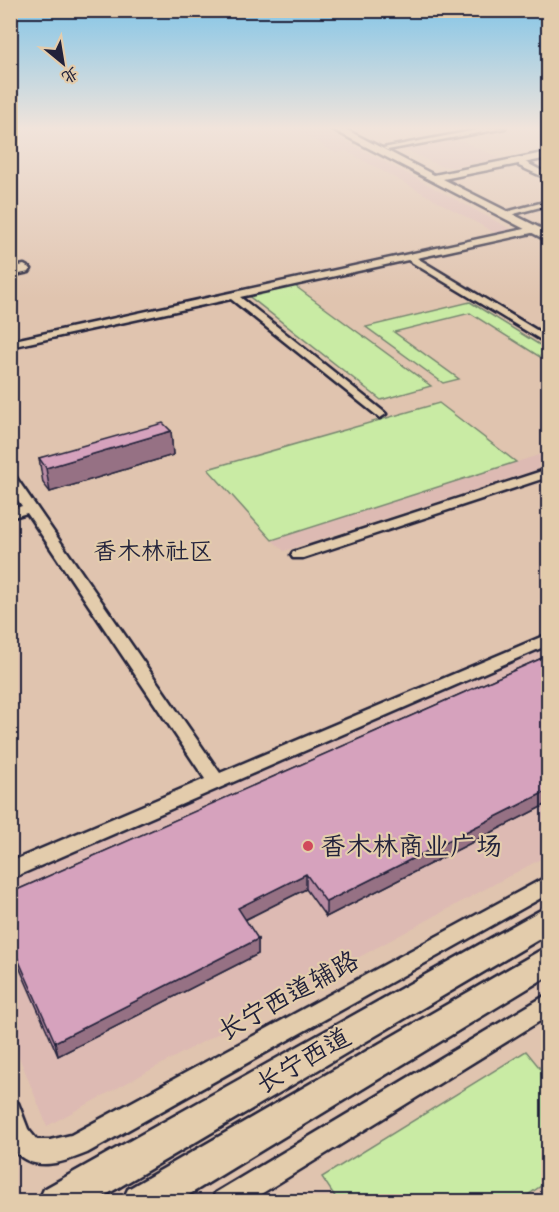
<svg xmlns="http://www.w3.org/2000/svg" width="559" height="1212" font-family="Itim,'LXGW WenKai TC',sans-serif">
	<rect width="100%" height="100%" fill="#e0c4af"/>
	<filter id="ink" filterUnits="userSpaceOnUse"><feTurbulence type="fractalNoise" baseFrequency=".0167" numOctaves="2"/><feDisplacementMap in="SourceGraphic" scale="12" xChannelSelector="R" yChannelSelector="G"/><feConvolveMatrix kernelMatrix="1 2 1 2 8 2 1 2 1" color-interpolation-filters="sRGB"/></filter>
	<g filter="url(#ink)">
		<g fill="#ddbab3">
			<path d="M291,128H322L514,231L497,234L346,151L336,153Z"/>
			<path d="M456,138L500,158L454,167L440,166L402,148Z"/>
			<path d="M548,452V466L284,551L272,540Z"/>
			<path d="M548,641V855L47,1126L11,1037L10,876Z"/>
		</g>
		<g fill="#c9eba4" stroke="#768670" stroke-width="1.5">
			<path d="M291,283L431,386L381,400L246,294Z"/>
			<path d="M470,302L548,350V355L540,357L470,313L394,332L459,379L443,383L366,327Z"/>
			<path d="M439,403L516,462L272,540L208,469Z"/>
			<path d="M526,1051L548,1078V1181L519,1201H338L322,1177Z"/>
		</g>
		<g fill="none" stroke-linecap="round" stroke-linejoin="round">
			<g stroke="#22223b" stroke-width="5">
				<g id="street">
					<path d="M487,128H505L387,150L383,148Z"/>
					<path d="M519,162H525L548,174V179L519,166Z"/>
					<path d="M548,201V205L510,215L506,212Z"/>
					<path d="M533,227L536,228V232L417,258L548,337V344L408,260L240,297L384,412L386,414L380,418L231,299L10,347V341Z"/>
					<path d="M548,469V477L303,558H293L291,555L293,552Z"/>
					<path d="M10,475L15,476L220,773L548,634V645L10,879V862L205,779L27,513L10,518V510L22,506L10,489Z"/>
					<path d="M548,876V894L87,1153C62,1163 32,1174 12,1148L10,1099L18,1103L28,1129L37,1140H50L71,1135Z"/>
					<path d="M548,994V1016L248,1202H212L215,1193Z"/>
				</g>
			</g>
			<g stroke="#22223b" stroke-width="5">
				<g id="secondary">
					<path d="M330,128H343L434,175L548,152V158L443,179L548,232V241Z"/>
					<path d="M24,265L31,269L29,272L10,276V268Z"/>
				</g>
			</g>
			<g stroke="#22223b" stroke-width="5">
				<g id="primary">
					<path d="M548,906V934L94,1202H38L44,1189Z"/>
					<path d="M548,946V976L177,1202H122L128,1189Z"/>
				</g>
			</g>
			<use href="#street" fill="#e3ccac" fill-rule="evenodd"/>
			<use href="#secondary" fill="#e3ccac" fill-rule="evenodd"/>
			<use href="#primary" fill="#e3ccac" fill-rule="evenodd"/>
		</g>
		<g fill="#b88ba3" stroke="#22223b" stroke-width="1.5">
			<path d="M171,431L173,455L50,492L43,483L39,458Z"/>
			<path d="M549,655V803L326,917L306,889L245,920L258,939V954L58,1056L10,946V893Z"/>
		</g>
		<g fill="#967184" stroke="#22223b" stroke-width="1.5">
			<path d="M171,431L173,455L50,492L46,468Z"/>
			<path d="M549,790V803L326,917V902Z"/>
			<path d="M306,874V889L238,923V908Z"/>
			<path d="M258,939V954L58,1056L55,1042Z"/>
		</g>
		<g fill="#d6a2bd" stroke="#22223b" stroke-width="1.5">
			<path d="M163,423L171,431L46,468L39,458Z"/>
			<path d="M549,655V790L326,902L306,874L238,908L258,939L55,1042L10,941V893Z"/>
		</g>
	</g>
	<linearGradient id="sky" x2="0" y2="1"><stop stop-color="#83c5e7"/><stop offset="0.43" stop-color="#f1e4db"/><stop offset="1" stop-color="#f1e4db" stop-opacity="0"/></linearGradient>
	<rect width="559" height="298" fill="url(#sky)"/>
	<circle fill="#d1495b" stroke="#e3ccac" stroke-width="2" cx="308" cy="846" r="6"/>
	<g text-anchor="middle" stroke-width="4.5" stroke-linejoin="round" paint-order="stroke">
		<g font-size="24" fill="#22223b" stroke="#e3ccac">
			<text x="153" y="559">香木林社区</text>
		</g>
		<g font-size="26" fill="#22223b" stroke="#e3ccac" text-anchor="start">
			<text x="320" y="855">香木林商业广场</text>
		</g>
		<g font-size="26" fill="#22223b" stroke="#e3ccac">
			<text transform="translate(288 995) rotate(-29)" y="9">长宁西道辅路</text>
			<text transform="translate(303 1060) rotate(-30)" y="9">长宁西道</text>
		</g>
	</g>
	<rect width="559" height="1212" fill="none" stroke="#e3ccac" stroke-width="36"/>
	<rect x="18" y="18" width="523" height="1176" fill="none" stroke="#22223b" stroke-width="2" filter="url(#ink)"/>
	<g transform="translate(63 63) rotate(150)" stroke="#e3ccac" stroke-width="4.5" paint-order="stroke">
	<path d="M0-4.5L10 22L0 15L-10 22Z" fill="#22223b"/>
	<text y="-9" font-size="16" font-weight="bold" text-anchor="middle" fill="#22223b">北</text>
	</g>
</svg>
